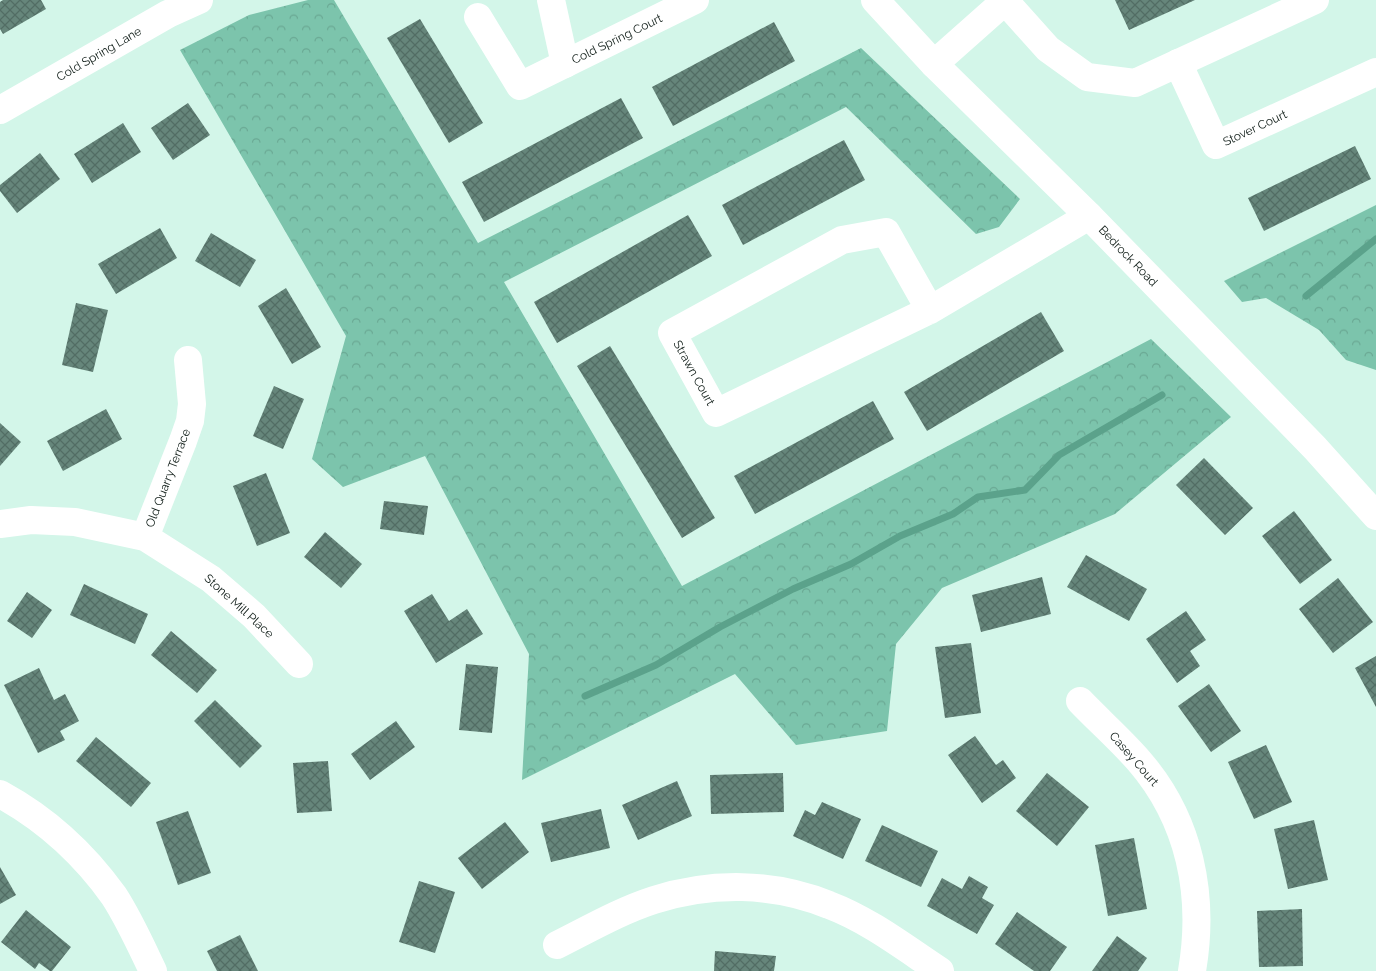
<svg xmlns="http://www.w3.org/2000/svg" width="1376" height="971" font-family="Raleway,sans-serif">
	<defs>
		<pattern id="forest-crowns" width="20" height="18" patternUnits="userSpaceOnUse" patternTransform="scale(1.25)"><rect width="20" height="18" fill="#7cc4ac"/><path d="M2 6a3 3 0 1 1 6 0M12 15a3 3 0 1 1 6 0" fill="none" stroke="#6aa893"/></pattern>
		<pattern id="building-cross-hatch" width="8" height="8" patternUnits="userSpaceOnUse" patternTransform="scale(1.25)"><rect width="8" height="8" fill="#66867b"/><path d="M0 0l8 8M0 8l8-8" fill="none" stroke="#526d64"/></pattern>
	</defs>
	<rect width="100%" height="100%" fill="#d3f6e9"/>
	<g fill="url(#forest-crowns)">
		<path d="M308,0H334L478,243L861,48L1020,199L999,227L976,234L846,107L504,282L682,586L1151,339L1231,417L1115,514L942,588L896,644L887,731L796,745L735,674L522,780L529,654L425,456L343,487L312,459L346,336L180,50L249,15Z"/>
		<path d="M1376,205V370L1346,360L1319,330L1266,298L1242,302L1224,281Z"/>
	</g>
	<g fill="none" stroke-linecap="round" stroke-linejoin="round">
		<g stroke="#5ba28b" stroke-width="7">
			<path d="M1306,296L1376,239"/>
			<path d="M585,696L656,665L720,627L793,589L851,564L900,536L953,514L978,497L1025,490L1059,455L1162,395"/>
		</g>
	</g>
	<g fill="url(#building-cross-hatch)">
		<path d="M3,0H41L46,9L3,34L0,29V2Z"/>
		<path d="M1115,0H1195L1129,30Z"/>
		<path d="M420,19L483,123L449,143L387,38Z"/>
		<path d="M774,22L795,61L673,126L652,87Z"/>
		<path d="M621,98L643,138L484,222L462,182Z"/>
		<path d="M188,103L210,135L173,160L151,128Z"/>
		<path d="M123,123L141,152L92,183L74,154Z"/>
		<path d="M844,140L865,180L743,245L722,205Z"/>
		<path d="M1355,146L1371,179L1264,231L1248,198Z"/>
		<path d="M40,153L60,179L17,213L0,191V185Z"/>
		<path d="M688,215L712,256L557,343L534,302Z"/>
		<path d="M160,228L177,258L116,294L98,264Z"/>
		<path d="M211,233L256,260L240,287L195,261Z"/>
		<path d="M286,288L321,347L292,364L258,306Z"/>
		<path d="M76,303L108,310L93,372L62,365Z"/>
		<path d="M1041,312L1064,351L927,431L904,392Z"/>
		<path d="M610,346L715,518L682,538L577,366Z"/>
		<path d="M274,386L304,399L283,449L253,436Z"/>
		<path d="M873,401L894,439L755,514L734,476Z"/>
		<path d="M106,409L122,439L63,471L47,441Z"/>
		<path d="M0,423L21,442L0,466Z"/>
		<path d="M1204,458L1253,508L1225,535L1176,485Z"/>
		<path d="M266,473L290,533L257,546L233,486Z"/>
		<path d="M384,501L428,506L424,535L380,529Z"/>
		<path d="M1294,511L1332,560L1300,584L1262,536Z"/>
		<path d="M325,532L362,564L341,588L304,557Z"/>
		<path d="M1086,555L1147,589L1129,621L1067,587Z"/>
		<path d="M1042,577L1051,614L981,632L972,595Z"/>
		<path d="M1338,578L1373,622L1333,653L1299,609Z"/>
		<path d="M84,584L148,614L135,644L70,615Z"/>
		<path d="M27,592L52,610L32,638L7,621Z"/>
		<path d="M432,594L449,621L467,609L483,634L436,663L404,611Z"/>
		<path d="M1186,611L1206,640L1190,651L1200,666L1177,683L1146,639Z"/>
		<path d="M171,631L217,670L197,693L151,655Z"/>
		<path d="M971,643L981,713L945,718L935,647Z"/>
		<path d="M1376,656V707L1355,668Z"/>
		<path d="M466,664L498,667L492,733L459,730Z"/>
		<path d="M39,668L54,700L65,694L79,721L60,731L65,740L38,753L4,685Z"/>
		<path d="M1209,684L1241,731L1211,752L1178,706Z"/>
		<path d="M215,700L262,746L240,768L194,721Z"/>
		<path d="M396,721L415,747L370,780L351,754Z"/>
		<path d="M975,736L996,765L1003,760L1016,778L982,803L948,755Z"/>
		<path d="M96,737L151,783L131,807L76,761Z"/>
		<path d="M1266,745L1292,802L1254,819L1228,762Z"/>
		<path d="M328,761L332,811L297,813L293,763Z"/>
		<path d="M783,773L784,812L711,814L710,775Z"/>
		<path d="M1047,773L1089,807L1057,846L1016,811Z"/>
		<path d="M677,781L692,816L638,840L622,805Z"/>
		<path d="M822,802L861,819L843,859L793,836L805,810L815,815Z"/>
		<path d="M601,809L610,848L551,862L541,823Z"/>
		<path d="M188,811L211,873L178,885L156,822Z"/>
		<path d="M1314,820L1328,880L1288,889L1274,829Z"/>
		<path d="M505,822L529,852L482,889L458,858Z"/>
		<path d="M882,825L938,851L921,887L865,861Z"/>
		<path d="M1134,838L1147,909L1108,916L1095,845Z"/>
		<path d="M0,867L16,895L0,904Z"/>
		<path d="M969,876L988,887L982,898L994,905L977,934L927,906L942,878L962,889Z"/>
		<path d="M419,881L455,892L435,953L399,942Z"/>
		<path d="M1302,909L1303,966L1259,967L1257,911Z"/>
		<path d="M26,910L71,947L52,971H50L39,963L35,969L1,942Z"/>
		<path d="M1017,912L1067,947L1050,971H1034L995,944Z"/>
		<path d="M240,935L258,971H217L207,951Z"/>
		<path d="M1117,936L1147,958L1138,971H1092Z"/>
		<path d="M715,951L776,956L774,971H714Z"/>
	</g>
	<g fill="none" stroke-linecap="round" stroke-linejoin="round">
		<g stroke="#fff" stroke-width="28">
			<path d="M551,0L565,64"/>
			<path d="M875,0L934,64L1089,216L1315,448L1376,516"/>
			<path d="M1004,0L1048,49L1087,77L1135,83L1315,0"/>
			<path d="M478,17L520,86L695,0"/>
			<path d="M1178,63L1216,145L1376,72"/>
			<path d="M934,64L1005,1"/>
			<path d="M0,110L168,14L199,0"/>
			<path d="M930,310L716,413L672,333L842,240L886,232L930,310L1089,216"/>
			<path d="M0,524L31,520L75,522L145,537L211,579L254,616L299,664"/>
			<path d="M145,537L183,441L190,421L192,404L188,360"/>
			<path d="M1080,701C1099,721 1121,740 1139,761C1190,820 1205,895 1192,971"/>
			<path d="M0,794C46,819 84,854 114,896C129,919 141,946 153,971"/>
			<path d="M557,945C589,929 620,911 654,900C711,882 773,882 829,905C869,920 905,948 940,971"/>
		</g>
	</g>
	<g text-anchor="middle" stroke-width="4.5" stroke-linejoin="round" paint-order="stroke">
		<g font-size="12" fill="#0f1c17" stroke="#fff">
			<text transform="translate(617 39) rotate(-26)" y="4">Cold Spring Court</text>
			<text transform="translate(99 54) rotate(-30)" y="4">Cold Spring Lane</text>
			<text transform="translate(1255 128) rotate(-25)" y="4">Stover Court</text>
			<text transform="translate(1128 256) rotate(46)" y="4">Bedrock Road</text>
			<text transform="translate(694 373) rotate(61)" y="4">Strawn Court</text>
			<text transform="translate(168 478) rotate(-69)" y="4">Old Quarry Terrace</text>
			<text transform="translate(239 606) rotate(42)" y="4">Stone Mill Place</text>
			<text transform="translate(1134 759) rotate(49)" y="4">Casey Court</text>
		</g>
	</g>
</svg>
